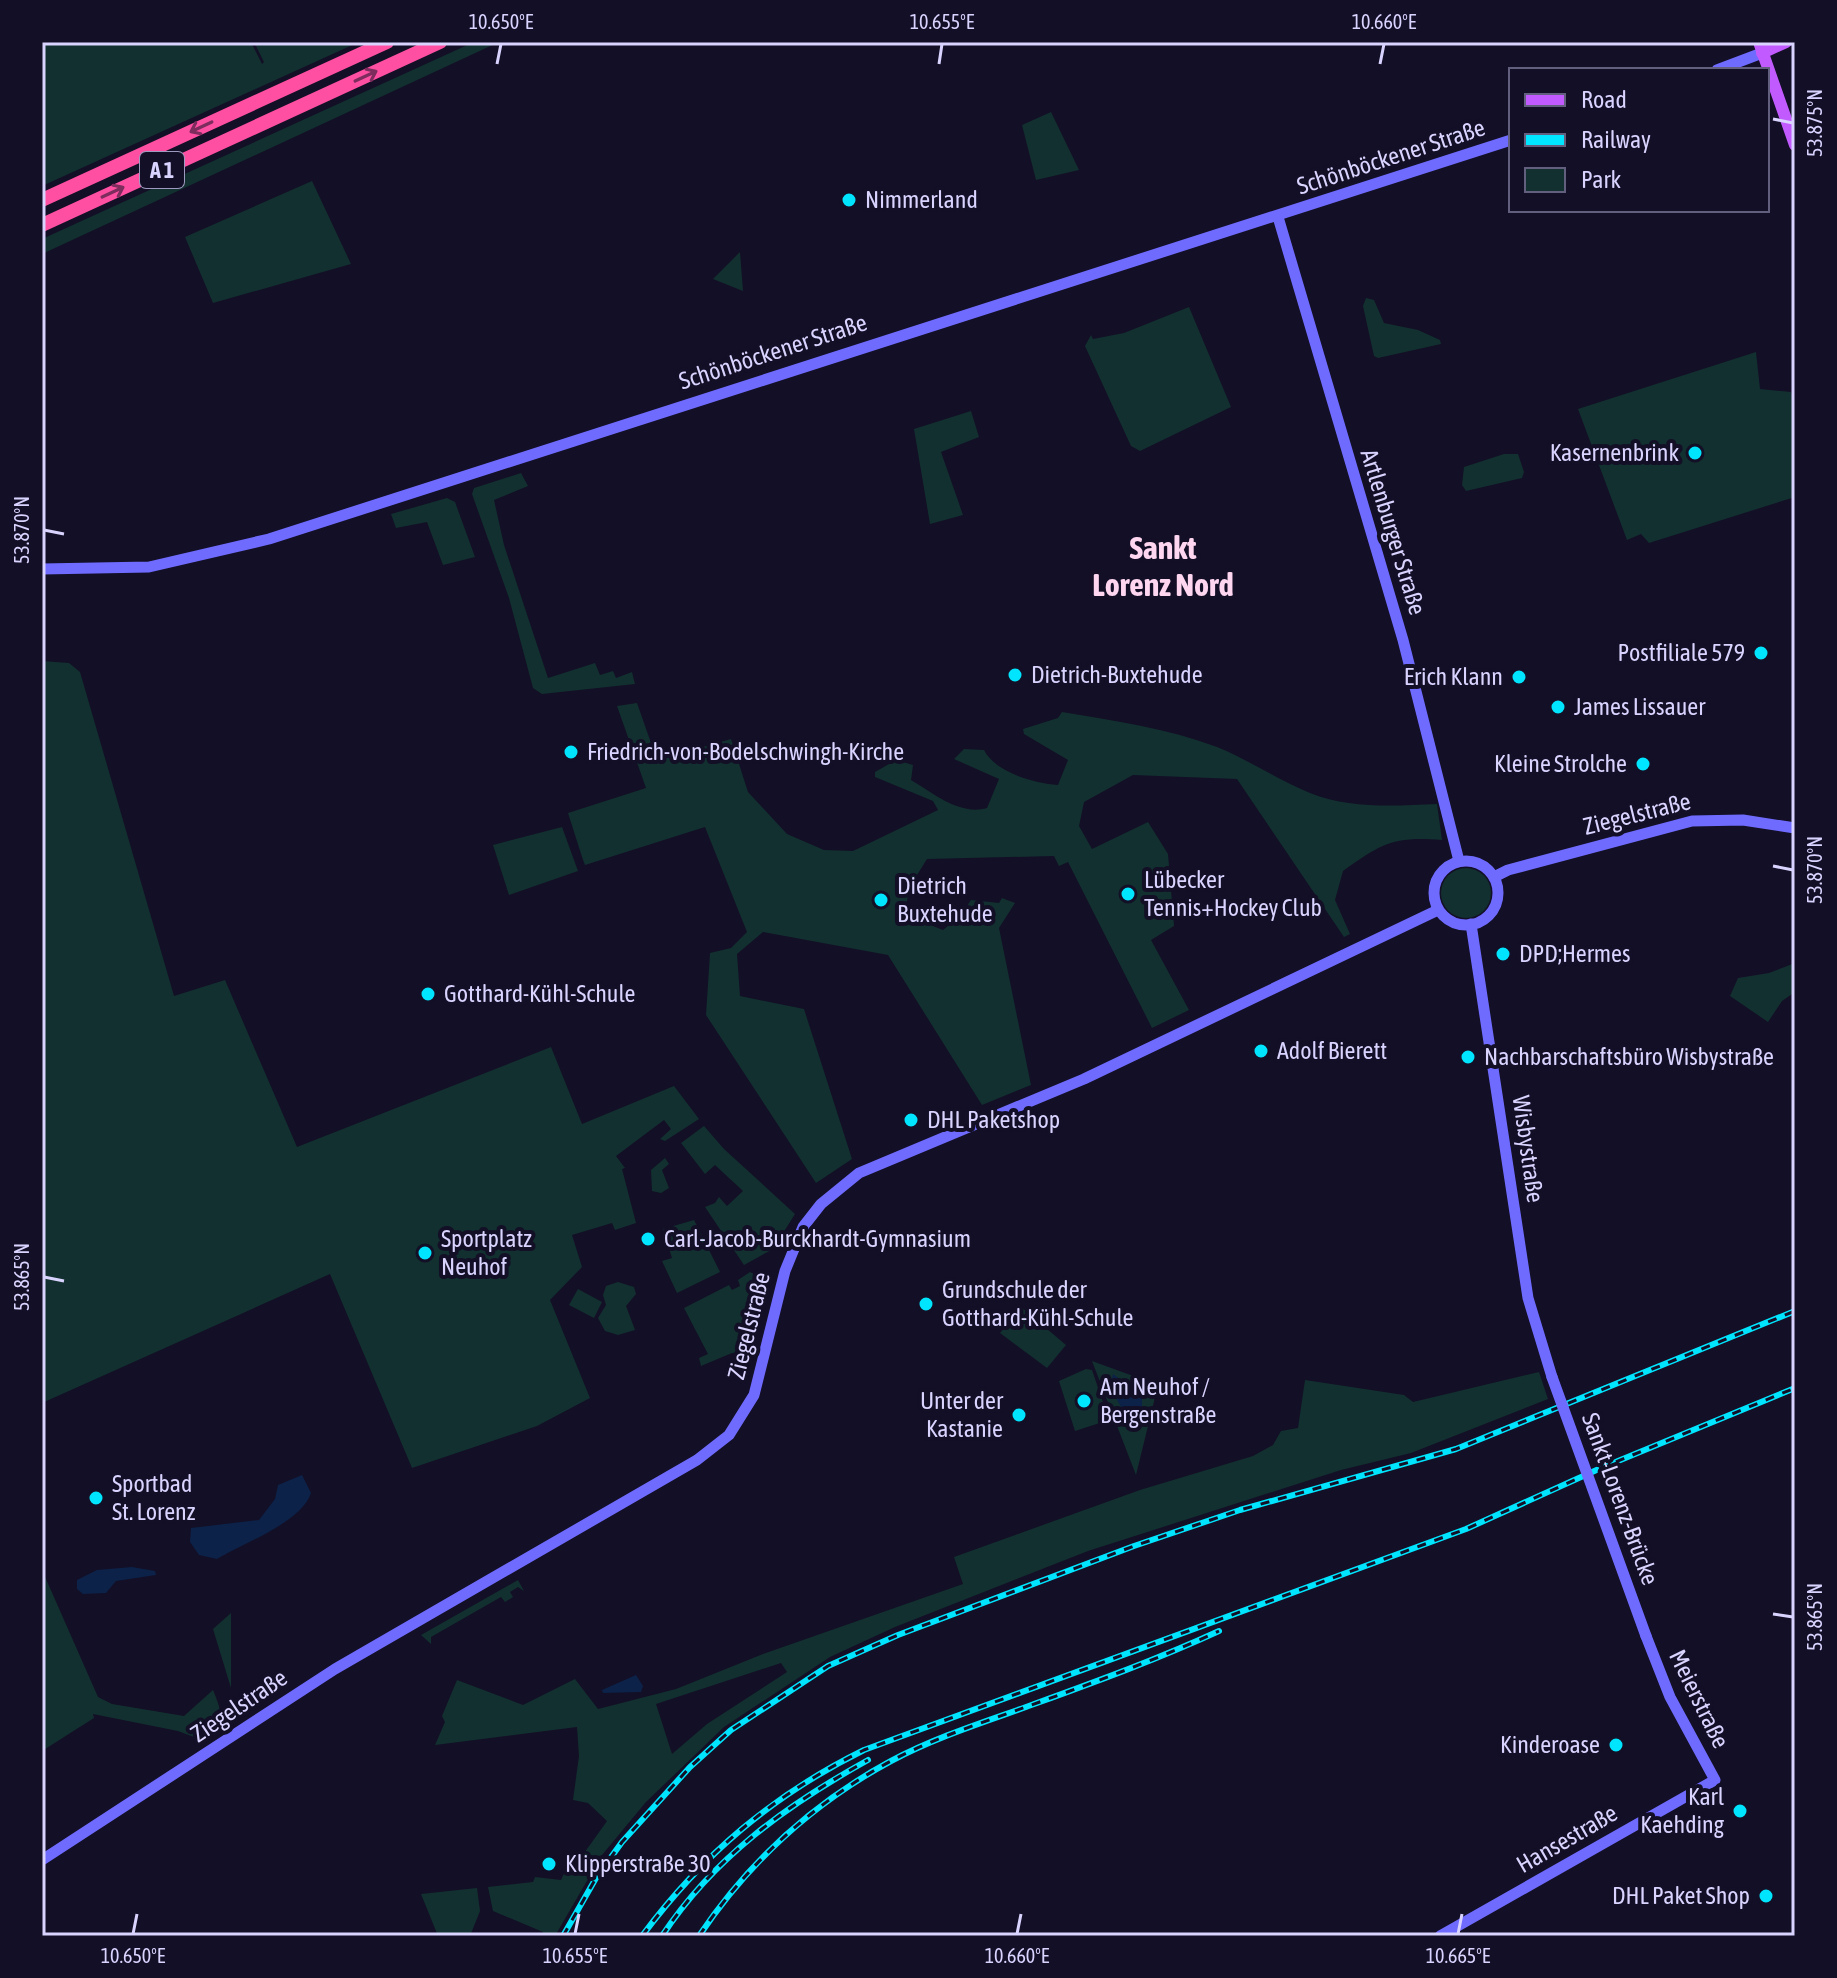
<svg xmlns="http://www.w3.org/2000/svg" width="1837" height="1978" font-family="'Asap Condensed',sans-serif">
	<rect width="100%" height="100%" fill="#130f26"/>
	<g fill="#12302f" fill-rule="evenodd">
		<path d="M42,42H251L262,64L264,62L254,42H359L42,186Z"/>
		<path d="M474,42H499L42,254V239Z"/>
		<path d="M1051,112L1079,170L1036,180L1022,125Z"/>
		<path d="M312,181L351,264L213,303L185,237Z"/>
		<path d="M740,252L743,291L713,279Z"/>
		<path d="M1366,298L1374,300L1384,323L1418,330L1440,340L1441,344L1378,358L1374,356L1363,306Z"/>
		<path d="M1189,307L1231,407L1140,451L1131,446L1085,346L1091,335L1093,339L1124,333Z"/>
		<path d="M1756,352L1760,389L1791,392L1795,407V497L1649,543L1641,534L1627,540L1578,409Z"/>
		<path d="M971,411L979,437L941,452L963,515L930,524L914,429Z"/>
		<path d="M1504,454H1518L1524,472L1522,478L1466,491L1462,485L1464,467Z"/>
		<path d="M521,473L528,486L494,500L504,545L548,678L595,663L600,675L613,671L616,678L632,672L635,684L542,694L533,688L509,598L472,494L474,488Z"/>
		<path d="M447,498L455,502L475,557L443,565L427,522L396,528L391,514Z"/>
		<path d="M42,661L69,663L80,672L174,996L225,980L297,1147L551,1047L582,1124L674,1086L699,1119L665,1141L660,1139L671,1129L664,1120L616,1156L625,1168L622,1169L636,1223L615,1230L612,1223L572,1235L582,1267L550,1300L590,1398L537,1426L412,1468L330,1274L42,1403Z"/>
		<path d="M637,703L657,760L731,739L748,792L787,834L824,850L853,851L938,810L933,801L875,777V772L896,760L913,765L911,780C933,793 960,816 987,808L999,779L954,759L964,749L984,750C996,773 1034,783 1058,785L1068,760L1024,734L1023,729L1058,718L1062,712C1114,721 1167,728 1217,747C1249,760 1278,780 1310,793C1350,809 1394,806 1437,804L1442,840C1394,836 1382,843 1343,871L1335,900L1350,934L1344,937L1237,779L1133,775L1084,802L1079,826L1092,849L1148,822L1168,854L1174,926L1151,940L1189,1010L1152,1028L1068,862L1059,866L1054,856L927,859L909,888L905,915L943,930L961,915L971,900L999,903L1002,898L1015,903L999,928L1031,1085L982,1105L888,955L763,932L737,954L740,996L804,1009L852,1159L816,1183L706,1015L710,953L731,948L747,932L705,827L585,865L583,860L568,813L646,788L617,706Z"/>
		<path d="M562,827L578,871L509,895L493,845Z"/>
		<circle cx="1466" cy="893" r="25"/>
		<path d="M1795,963V992L1782,1001L1768,1022L1730,996L1738,978L1769,973Z"/>
		<path d="M704,1126L724,1149L795,1214L773,1249L744,1265L705,1207L715,1203L719,1197L727,1206L743,1191L715,1165L705,1174L681,1143Z"/>
		<path d="M665,1158L669,1164L662,1170L669,1188L661,1193L652,1191L651,1170Z"/>
		<path d="M694,1220L720,1272L677,1293L662,1261L672,1258L663,1229Z"/>
		<path d="M750,1272L766,1280L750,1355L732,1353L701,1366L699,1358L708,1354L684,1308L729,1285L732,1290L740,1286L738,1280Z"/>
		<path d="M618,1282L634,1287L636,1294L626,1306L635,1330L618,1335L605,1331L598,1318L606,1305L603,1295L606,1286Z"/>
		<path d="M578,1289L602,1302L594,1318L569,1305Z"/>
		<path d="M1021,1307L1066,1345L1047,1368L1000,1333Z"/>
		<path d="M1092,1361L1158,1385L1136,1475Z"/>
		<path d="M1086,1369L1092,1370L1109,1420L1075,1431L1059,1381Z"/>
		<path d="M1539,1372L1548,1399L1411,1453L1341,1470L1088,1551L895,1627L830,1657L724,1727L646,1802L602,1855L555,1936H542L543,1932L493,1911L488,1887L533,1882L535,1877L561,1880L567,1867L582,1856L607,1821L588,1803L573,1800L579,1756L577,1727L435,1745L445,1722L442,1716L457,1680L523,1705L575,1679L598,1709L676,1689L763,1654L963,1584L954,1557L1140,1490L1253,1456L1273,1445L1281,1431L1298,1428L1305,1380L1404,1395L1413,1402ZM781,1663L787,1672L707,1724L672,1754L656,1704Z"/>
		<path d="M42,1570L98,1697L112,1704L184,1716L213,1690C223,1714 226,1726 202,1740L178,1731L93,1714L94,1718L42,1751Z"/>
		<path d="M518,1580L524,1591L518,1587L510,1592L513,1597L505,1602L501,1597L431,1637V1644L421,1635Z"/>
		<path d="M231,1613V1688L213,1629Z"/>
		<path d="M477,1888L480,1911L470,1936H438L421,1894Z"/>
	</g>
	<g fill="#0c2248">
		<path d="M1113,1374L1142,1396V1421C1124,1420 1108,1390 1113,1374Z"/>
		<path d="M302,1475L311,1493C302,1522 242,1544 217,1559L199,1555L190,1542L191,1528L259,1520L275,1499L278,1485Z"/>
		<path d="M132,1567L155,1571L156,1575L116,1581L106,1593L83,1594L77,1589V1580L97,1570Z"/>
		<path d="M636,1675L643,1686L641,1692L603,1693L602,1690Z"/>
	</g>
	<g fill="none" stroke-linecap="round" stroke-linejoin="round">
		<g stroke="#6f6bff" stroke-width="11">
			<path d="M1717,70L1762,53"/>
			<path d="M1278,217L1403,640L1459,861"/>
			<path d="M42,569L149,567L269,539L1511,140"/>
			<circle cx="1466" cy="893" r="32"/>
			<path d="M1494,877L1508,870L1692,821L1743,820L1795,828"/>
			<path d="M1471,924L1528,1298L1552,1377"/>
			<path d="M42,1860L335,1669L697,1460L729,1435L754,1395L785,1271L803,1227L821,1204L859,1173L1084,1079L1438,910"/>
			<path d="M1440,1936L1715,1780L1670,1697L1646,1636"/>
		</g>
		<g stroke="#c25bff" stroke-width="12">
			<path d="M1759,42L1795,145"/>
			<path d="M1762,53L1786,42"/>
		</g>
		<g stroke="#ff4fa3" stroke-width="14">
			<path d="M42,200L387,42"/>
			<path d="M42,225L440,42"/>
		</g>
		<g stroke="#00e5ff" stroke-width="6">
			<g id="rail">
				<path d="M563,1936L596,1878L622,1842L690,1767L731,1730L828,1666L898,1635L1134,1546L1240,1510L1456,1449L1795,1311"/>
				<path d="M642,1936C703,1854 773,1795 864,1750L1466,1529L1601,1468L1795,1388"/>
				<path d="M662,1936C714,1857 787,1805 868,1760"/>
				<path d="M699,1936C748,1863 813,1803 891,1761C934,1738 981,1723 1026,1707C1092,1683 1156,1660 1219,1631"/>
			</g>
		</g>
		<use href="#rail" stroke="#130f26" stroke-width="3" stroke-dasharray="9" stroke-linecap="butt"/>
		<path stroke="#6f6bff" stroke-width="11" d="M1552,1377L1646,1636"/>
	</g>
	<defs><path id="oneway-shaft" d="M-6 0H5M1.5-3L5.5 0L1.5 3" fill="none" stroke-width="1.6" stroke-linecap="round" stroke-linejoin="round" transform="scale(2)"/></defs>
	<g stroke="#7d2c5e">
		<use href="#oneway-shaft" transform="translate(366 76) rotate(-25)"/>
		<use href="#oneway-shaft" transform="translate(201 127) rotate(155)"/>
		<use href="#oneway-shaft" transform="translate(113 192) rotate(-25)"/>
	</g>
	<path fill="none" stroke="#d9d4ff" stroke-width="3" d="M497,64L501,44M939,64L942,44M1380,64L1384,44M1773,119L1793,123M44,530L64,534M1773,866L1793,870M44,1277L64,1281M1773,1614L1793,1617M133,1934L137,1914M575,1934L579,1914M1017,1934L1021,1914M1458,1934L1462,1914"/>
	<g fill="#00e5ff" stroke="#130f26" stroke-width="3">
		<circle cx="849" cy="200" r="8"/>
		<circle cx="1695" cy="453" r="8"/>
		<circle cx="1761" cy="653" r="8"/>
		<circle cx="1015" cy="675" r="8"/>
		<circle cx="1519" cy="677" r="8"/>
		<circle cx="1558" cy="707" r="8"/>
		<circle cx="571" cy="752" r="8"/>
		<circle cx="1643" cy="764" r="8"/>
		<circle cx="1128" cy="894" r="8"/>
		<circle cx="881" cy="900" r="8"/>
		<circle cx="1503" cy="954" r="8"/>
		<circle cx="428" cy="994" r="8"/>
		<circle cx="1261" cy="1051" r="8"/>
		<circle cx="1468" cy="1057" r="8"/>
		<circle cx="911" cy="1120" r="8"/>
		<circle cx="648" cy="1239" r="8"/>
		<circle cx="425" cy="1253" r="8"/>
		<circle cx="926" cy="1304" r="8"/>
		<circle cx="1084" cy="1401" r="8"/>
		<circle cx="1019" cy="1415" r="8"/>
		<circle cx="96" cy="1498" r="8"/>
		<circle cx="1616" cy="1745" r="8"/>
		<circle cx="1740" cy="1811" r="8"/>
		<circle cx="549" cy="1864" r="8"/>
		<circle cx="1766" cy="1896" r="8"/>
	</g>
	<g text-anchor="middle" stroke-width="8" stroke-linejoin="round" paint-order="stroke">
		<rect fill="#130f26" stroke="#9e99be" stroke-width="2" x="140" y="152" width="44" height="36" rx="6"/>
		<g font-size="22" font-weight="bold" fill="#d9d4ff">
			<text x="162" y="178">A 1</text>
		</g>
		<g font-size="24" fill="#d9d4ff" stroke="#130f26">
			<text transform="translate(1391 157) rotate(-18)" y="8">Schönböckener Straße</text>
			<text transform="translate(773 352) rotate(-18)" y="8">Schönböckener Straße</text>
			<text transform="translate(1393 532) rotate(73)" y="8">Artlenburger Straße</text>
			<text transform="translate(1637 814) rotate(-14)" y="8">Ziegelstraße</text>
			<text transform="translate(1528 1149) rotate(82)" y="8">Wisbystraße</text>
			<text transform="translate(749 1326) rotate(-76)" y="8">Ziegelstraße</text>
			<text transform="translate(1620 1499) rotate(70)" y="8">Sankt-Lorenz-Brücke</text>
			<text transform="translate(1699 1699) rotate(64)" y="8">Meierstraße</text>
			<text transform="translate(239 1706) rotate(-34)" y="8">Ziegelstraße</text>
			<text transform="translate(1567 1839) rotate(-30)" y="8">Hansestraße</text>
		</g>
		<g font-size="24" fill="#d9d4ff" stroke="#130f26" text-anchor="start">
			<text x="865" y="208">Nimmerland</text>
			<text x="1679" y="461" text-anchor="end">Kasernenbrink</text>
			<text x="1745" y="661" text-anchor="end">Postfiliale 579</text>
			<text x="1031" y="683">Dietrich-Buxtehude</text>
			<text x="1503" y="685" text-anchor="end">Erich Klann</text>
			<text x="1574" y="715">James Lissauer</text>
			<text x="587" y="760">Friedrich-von-Bodelschwingh-Kirche</text>
			<text x="1627" y="772" text-anchor="end">Kleine Strolche</text>
			<text x="1144" y="888">Lübecker<tspan x="1144" dy="28">Tennis+Hockey Club</tspan></text>
			<text x="897" y="894">Dietrich<tspan x="897" dy="28">Buxtehude</tspan></text>
			<text x="1519" y="962">DPD;Hermes</text>
			<text x="444" y="1002">Gotthard-Kühl-Schule</text>
			<text x="1277" y="1059">Adolf Bierett</text>
			<text x="1484" y="1065">Nachbarschaftsbüro Wisbystraße</text>
			<text x="927" y="1128">DHL Paketshop</text>
			<text x="441" y="1247">Sportplatz<tspan x="441" dy="28">Neuhof</tspan></text>
			<text x="664" y="1247">Carl-Jacob-Burckhardt-Gymnasium</text>
			<text x="942" y="1298">Grundschule der<tspan x="942" dy="28">Gotthard-Kühl-Schule</tspan></text>
			<text x="1100" y="1395">Am Neuhof /<tspan x="1100" dy="28">Bergenstraße</tspan></text>
			<text x="1003" y="1409" text-anchor="end">Unter der<tspan x="1003" dy="28">Kastanie</tspan></text>
			<text x="112" y="1492">Sportbad<tspan x="112" dy="28">St. Lorenz</tspan></text>
			<text x="1600" y="1753" text-anchor="end">Kinderoase</text>
			<text x="1724" y="1805" text-anchor="end">Karl<tspan x="1724" dy="28">Kaehding</tspan></text>
			<text x="565" y="1872">Klipperstraße 30</text>
			<text x="1750" y="1904" text-anchor="end">DHL Paket Shop</text>
		</g>
		<g font-size="32" font-weight="bold" fill="#ffd6f0" stroke="#130f26">
			<text x="1163" y="559">Sankt<tspan x="1163" dy="37">Lorenz Nord</tspan></text>
		</g>
	</g>
	<rect width="1837" height="1978" fill="none" stroke="#130f26" stroke-width="88"/>
	<rect x="1509" y="68" width="260" height="144" fill="#130f26" stroke="#625e7d" stroke-width="2"/>
	<rect x="1525" y="94" width="40" height="12" fill="#c25bff" stroke="#625e7d" stroke-width="2"/>
	<text x="1581" y="108" font-size="24" fill="#d9d4ff">Road</text>
	<rect x="1525" y="134" width="40" height="12" fill="#00e5ff" stroke="#625e7d" stroke-width="2"/>
	<text x="1581" y="148" font-size="24" fill="#d9d4ff">Railway</text>
	<rect x="1525" y="168" width="40" height="24" fill="#12302f" stroke="#625e7d" stroke-width="2"/>
	<text x="1581" y="188" font-size="24" fill="#d9d4ff">Park</text>
	<rect x="44" y="44" width="1749" height="1890" fill="none" stroke="#d9d4ff" stroke-width="3"/>
	<g font-size="20" text-anchor="middle" fill="#d9d4ff">
		<text x="501" y="29">10.650°E</text>
		<text x="942" y="29">10.655°E</text>
		<text x="1384" y="29">10.660°E</text>
		<text transform="translate(1815 123) rotate(-90)" y="7">53.875°N</text>
		<text transform="translate(22 530) rotate(-90)" y="7">53.870°N</text>
		<text transform="translate(1815 870) rotate(-90)" y="7">53.870°N</text>
		<text transform="translate(22 1277) rotate(-90)" y="7">53.865°N</text>
		<text transform="translate(1815 1617) rotate(-90)" y="7">53.865°N</text>
		<text x="133" y="1963">10.650°E</text>
		<text x="575" y="1963">10.655°E</text>
		<text x="1017" y="1963">10.660°E</text>
		<text x="1458" y="1963">10.665°E</text>
	</g>
</svg>
